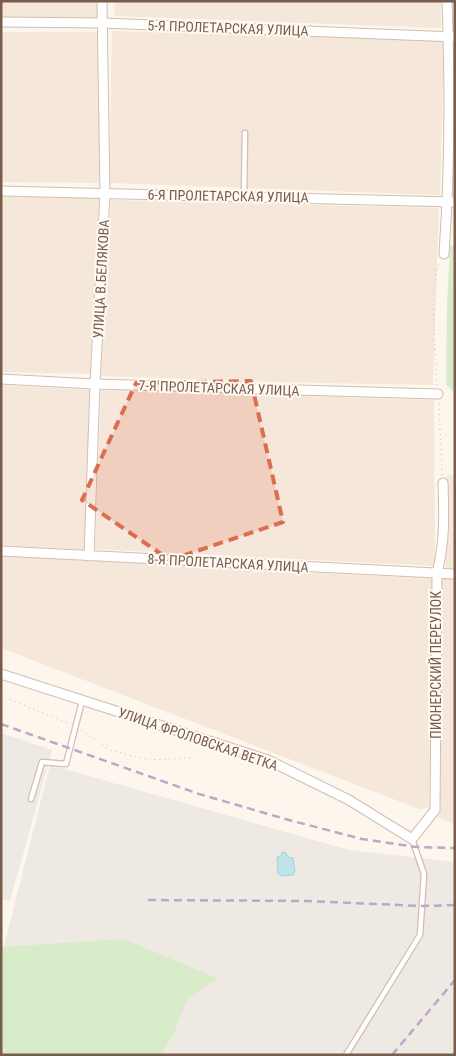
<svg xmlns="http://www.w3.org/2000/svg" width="456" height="1056" font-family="'Roboto Condensed',sans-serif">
	<rect width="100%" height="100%" fill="#fdf6ec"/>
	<g fill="#f5e8da">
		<path d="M1,1H103V18L1,17Z"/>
		<path d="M115,1H441V28L114,16Z"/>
		<path d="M112,31L444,40L440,195L109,183Z"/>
		<path d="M1,32H101L99,183L1,182Z"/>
		<path d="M455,50V198H452Z"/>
		<path d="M1,197L99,198L90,374L1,372Z"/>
		<path d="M111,200L439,208L433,385L268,382L101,376Z"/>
		<path d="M1,385L90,390L85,550L1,545Z"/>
		<path d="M101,390L434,400L435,566L95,549Z"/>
		<path d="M447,475H455V568H446Z"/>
		<path d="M1,556L433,579L429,808L419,809L1,648Z"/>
		<path d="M442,578L455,579V825L437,817L440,813Z"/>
	</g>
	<g fill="#efe9e4">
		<path d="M1,733L52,750L10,901L1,899Z"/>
		<path d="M50,765L349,850L455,862V1055H1V958Z"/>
	</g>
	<g fill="#d8ecc9">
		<path d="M455,244V394L446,384L447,306L450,246Z"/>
		<path d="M124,939L217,978L187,1000L173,1035L161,1055H1L2,947Z"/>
	</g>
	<path fill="#bfe3e8" stroke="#a5d3da" d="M282,852L286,853L288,857L293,858L295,872L293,875L282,876L278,874L277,857L281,856Z"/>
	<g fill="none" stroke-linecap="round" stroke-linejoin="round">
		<g stroke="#d1beb0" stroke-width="7">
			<g id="lane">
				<path d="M244,197L245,133"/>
				<path d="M31,799L42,762L66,764L82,701"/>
				<path d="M346,1055L420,935L424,874L412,839"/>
			</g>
		</g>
		<g stroke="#d1beb0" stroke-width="11">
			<g id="street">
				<path d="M1,22L102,23L455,37"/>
				<path d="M1,191L455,202"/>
				<path d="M444,254C450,170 450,85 447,1"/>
				<path d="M1,379L95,384L438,394"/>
				<path d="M1,551L455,574"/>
				<path d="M89,556L95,384L105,194L102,1"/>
				<path d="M1,674L268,760L349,800L412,839L435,810L437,573C445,543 444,514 443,483"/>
			</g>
		</g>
		<g stroke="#d9b8a5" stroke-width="1" stroke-dasharray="1 4" stroke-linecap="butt">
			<path d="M437,385C436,344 428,303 439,263"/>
			<path d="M439,404L442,475"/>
			<path d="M1,696L70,724"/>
			<path d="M82,730L110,750L149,760L192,758"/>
		</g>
		<use href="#lane" stroke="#fff" stroke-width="4.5"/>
		<use href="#street" stroke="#fff" stroke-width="9"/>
		<g stroke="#b9a8c9" stroke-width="2.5" stroke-dasharray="8 5" stroke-linecap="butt">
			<path d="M1,724L199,794L289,820L362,839L416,847L455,848"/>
			<path d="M148,900L307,901L422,906L455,905"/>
			<path d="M392,1055L455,980"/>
		</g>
	</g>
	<path fill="#dc6d51" fill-opacity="0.2" stroke="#dc6d51" stroke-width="4" stroke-dasharray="10 6" stroke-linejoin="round" d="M251,381L283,522L170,560L82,500L136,383Z"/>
	<g text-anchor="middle" stroke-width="4" stroke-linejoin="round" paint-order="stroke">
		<g font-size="14" fill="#7a5c4d" stroke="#fffaf3">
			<text transform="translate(228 28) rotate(2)" y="5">5-Я ПРОЛЕТАРСКАЯ УЛИЦА</text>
			<text transform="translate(228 196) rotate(1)" y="5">6-Я ПРОЛЕТАРСКАЯ УЛИЦА</text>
			<text transform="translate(101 279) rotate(-87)" y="5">УЛИЦА В.БЕЛЯКОВА</text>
			<text transform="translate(219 388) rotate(2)" y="5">7-Я ПРОЛЕТАРСКАЯ УЛИЦА</text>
			<text transform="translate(228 563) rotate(3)" y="5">8-Я ПРОЛЕТАРСКАЯ УЛИЦА</text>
			<text transform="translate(436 665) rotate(-90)" y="5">ПИОНЕРСКИЙ ПЕРЕУЛОК</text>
			<text transform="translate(198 739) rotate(19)" y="5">УЛИЦА ФРОЛОВСКАЯ ВЕТКА</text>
		</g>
	</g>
	<rect width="456" height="1056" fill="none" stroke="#7a5c4d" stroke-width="5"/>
</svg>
